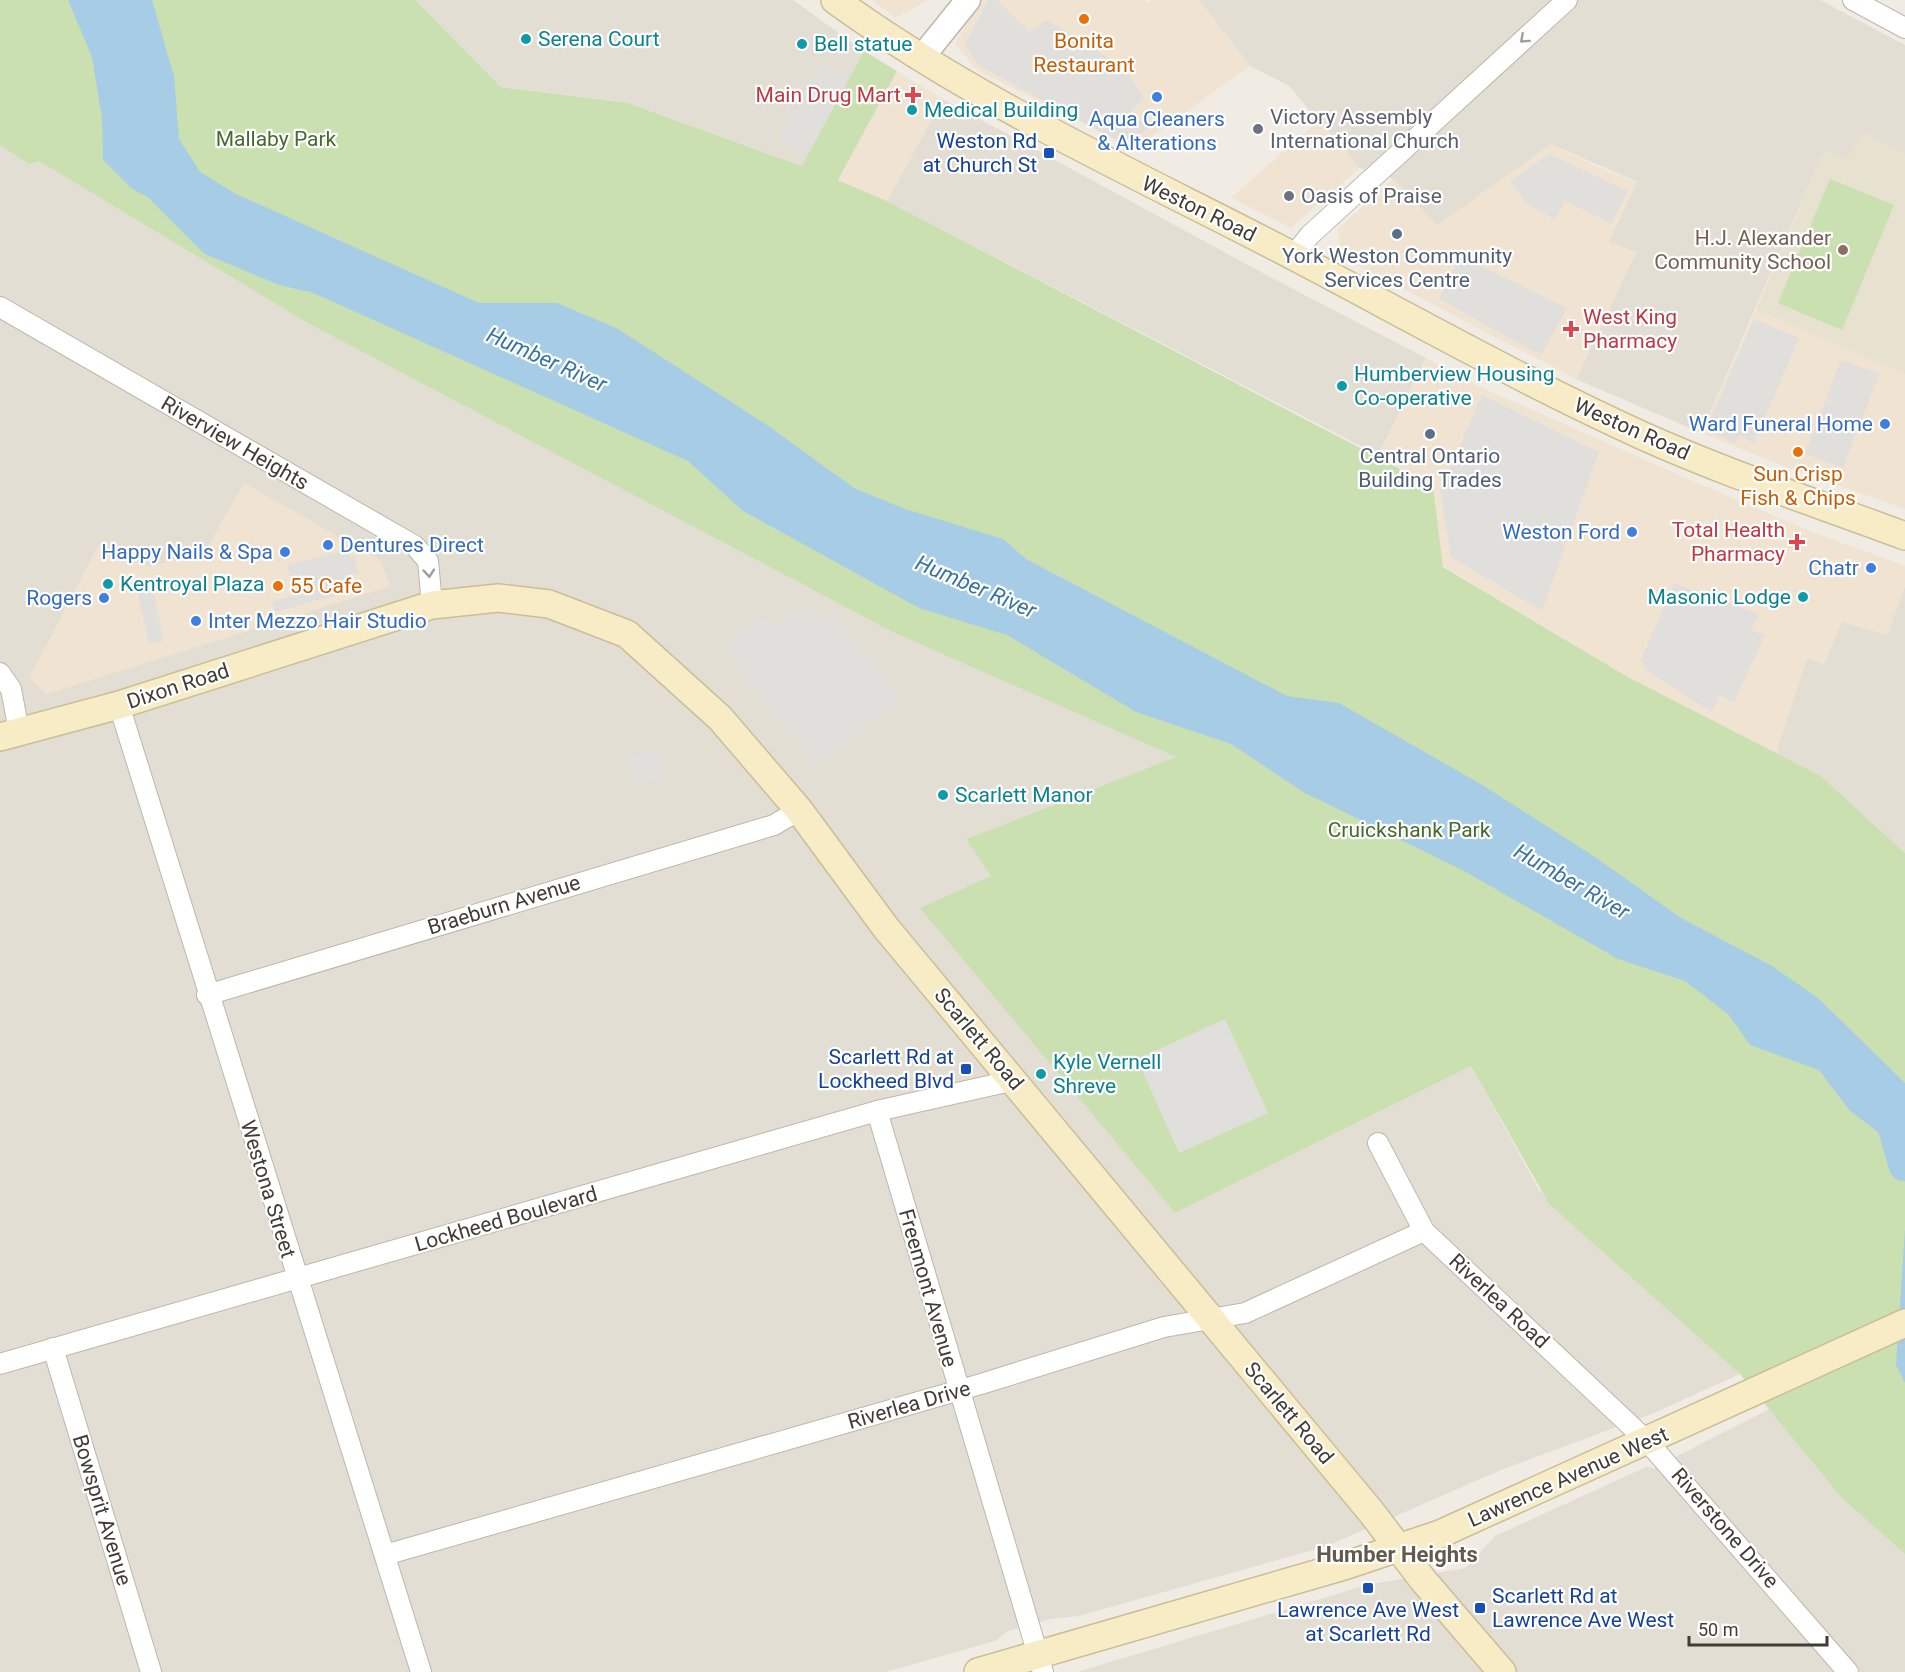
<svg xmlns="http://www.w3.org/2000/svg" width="1905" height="1672" font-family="Roboto,sans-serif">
	<rect width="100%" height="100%" fill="#f0ece4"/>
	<g fill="#e3ded3">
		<path d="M415,0H793L864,51L803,166L628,103L501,87Z"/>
		<path d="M1199,0H1820L1905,45V154L1864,133L1846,159L1824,151L1701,433L1576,379L1636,252L1608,242L1637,182L1551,144L1437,226L1393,179L1359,168L1289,86L1250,66Z"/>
		<path d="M943,99L1270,277L1426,358L1378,455L887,201Z"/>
		<path d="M0,137L306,322L1177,757L966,839L992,876L1175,1213L1471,1066L1539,1190L1740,1374L1654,1413L1501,1470L1327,1546L1079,1616L1051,1619L1008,1631L995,1641L886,1672H0Z"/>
		<path d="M1905,586V853L1821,776L1776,753L1807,657L1824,663L1842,621L1887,635Z"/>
		<path d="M1769,1409L1905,1543V1672H1077L1367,1585L1466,1568L1495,1536L1646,1467L1654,1468Z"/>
	</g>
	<g fill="#f0e3d1">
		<path d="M872,0H927L896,18Z"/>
		<path d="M981,0H1144L1148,3L1152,0H1199L1250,66L1134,149L977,70L955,44Z"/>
		<path d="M897,71L943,99L887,201L838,179Z"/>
		<path d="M1318,121L1359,168L1291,228L1231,198Z"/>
		<path d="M1551,144L1600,168L1637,183L1608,242L1636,252L1576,379L1342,257L1338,229L1393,179L1437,225Z"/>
		<path d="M1756,310L1905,374V509L1799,472L1701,433Z"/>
		<path d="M1426,358L1478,386L1709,488L1815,533L1905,566V586L1887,635L1842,622L1824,664L1807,658L1776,753L1628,677L1443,566L1433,486L1378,455Z"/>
		<path d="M244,483L380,560L391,586L47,694L29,678L98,546L148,567L204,553Z"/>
	</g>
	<path fill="#e7e1cf" d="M1864,133L1905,154V374L1756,310L1824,151L1846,158Z"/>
	<g fill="#cae0b1">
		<path d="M0,0H415L501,87L628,103L802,166L864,51L897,71L838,180L887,201L1433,486L1443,567L1628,677L1821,776L1905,853V1554L1841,1497L1740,1374L1549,1204L1471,1066L1175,1213L920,908L991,876L966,839L1176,757L893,632L306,322L39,161L29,164L0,145Z"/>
		<path d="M1830,179L1894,205L1842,330L1778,303Z"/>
	</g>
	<g fill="#e1dfdc">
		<path d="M988,0H997L1029,32L1046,20L1125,68L1144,99L1130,112L1148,128L1126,145L978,65L965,44Z"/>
		<path d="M819,63L848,79L807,155L778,139Z"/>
		<path d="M1549,154L1628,191L1611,223L1565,201L1555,220L1524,201L1510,181Z"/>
		<path d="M1460,256L1567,308L1541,355L1439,299Z"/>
		<path d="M1754,319L1799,338L1754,443L1739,436L1736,443L1706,430Z"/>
		<path d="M1841,360L1879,374L1843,468L1805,454Z"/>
		<path d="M1482,395L1599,452L1542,611L1451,557L1440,490Z"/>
		<path d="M349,549L351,557L355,556L358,572L345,577L348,592L275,612L272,602L296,595L287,565Z"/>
		<path d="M151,581L164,641L149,644L136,585Z"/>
		<path d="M1674,583L1759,614L1751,630L1765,635L1734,702L1719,695L1712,712L1647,671L1641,660Z"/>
		<path d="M805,602L821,622L833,613L901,699L816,766L723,648L764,616L773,627Z"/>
		<path d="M657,749L662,771L659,772L661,780L636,785L626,757Z"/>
		<path d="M1225,1019L1268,1113L1179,1153L1137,1059Z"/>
	</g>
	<g fill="#a6cce6">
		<path d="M68,0H152L174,76L179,139L200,172L236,194L479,303H557L618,329L767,425L854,488L905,509L1003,539L1026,559L1287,696L1339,703L1484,786L1598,859L1681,918L1772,966L1818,998L1905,1083V1156L1902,1150L1850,1111L1819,1070L1750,1045L1729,1015L1685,981L1618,959L1464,871L1303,792L1231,744L1136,712L1007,635L919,608L743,511L688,461L300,287L255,253L132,189L103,160L102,118L92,57Z"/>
		<path d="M1905,1228V1383L1896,1365Z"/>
	</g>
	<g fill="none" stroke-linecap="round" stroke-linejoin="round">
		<g stroke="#a6cce6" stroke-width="33">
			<path d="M165,191L214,240L284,269L308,275"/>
			<path d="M1883,1108L1894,1127L1905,1165"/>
		</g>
		<g stroke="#bdb7ab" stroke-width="22">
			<g id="minor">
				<path d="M1853,0L1905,28"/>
				<path d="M1293,256L1310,235L1567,0"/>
				<path d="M0,307L415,546L428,561L432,605"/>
				<path d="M0,673L11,689L19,731"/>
				<path d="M119,705L421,1672"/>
				<path d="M207,995L774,825L799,810"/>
				<path d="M877,1111L1043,1672"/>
				<path d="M1378,1143L1424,1231L1647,1441L1848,1672"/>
				<path d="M53,1348L151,1672"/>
				<path d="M0,1364L877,1111L1015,1080"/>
				<path d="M385,1555L981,1384L1164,1327L1245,1313L1424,1231"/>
			</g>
		</g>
		<g stroke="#bdb7ab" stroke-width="27">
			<path id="tertiary" d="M922,57L968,0"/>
		</g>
		<g stroke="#cabe98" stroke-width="30">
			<g id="secondary">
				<path d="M835,0C972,99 1127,170 1276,247C1397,310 1516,378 1641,435C1727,474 1817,503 1905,536"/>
				<path d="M0,737L119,705L432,605L498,598L549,604L627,634L720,718L799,810L886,928L1372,1513L1423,1580L1502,1672"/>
				<path d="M978,1672L1347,1565L1440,1534L1905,1323"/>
			</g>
		</g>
		<use href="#minor" stroke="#fff" stroke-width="20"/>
		<use href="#tertiary" stroke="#fff" stroke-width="24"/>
		<use href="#secondary" stroke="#f8ecc6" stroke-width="27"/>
	</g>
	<defs><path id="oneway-chevron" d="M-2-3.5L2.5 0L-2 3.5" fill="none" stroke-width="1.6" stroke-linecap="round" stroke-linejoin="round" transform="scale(1.5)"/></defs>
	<g stroke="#a09e9a">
		<use href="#oneway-chevron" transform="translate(1524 39) rotate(138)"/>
		<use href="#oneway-chevron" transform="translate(429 573) rotate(85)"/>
	</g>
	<g fill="#e8710a" stroke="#fff" stroke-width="2">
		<circle cx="1084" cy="19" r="6"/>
		<circle cx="1798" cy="452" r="6"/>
		<circle cx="278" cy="586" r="6"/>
	</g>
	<g fill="#0f9aa8" stroke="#fff" stroke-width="2">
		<circle cx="526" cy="39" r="6"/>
		<circle cx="802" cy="44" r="6"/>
		<circle cx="912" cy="110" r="6"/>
		<circle cx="1342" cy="386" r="6"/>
		<circle cx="108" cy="584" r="6"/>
		<circle cx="1803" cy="597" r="6"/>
		<circle cx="943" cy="795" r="6"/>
		<circle cx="1041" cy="1074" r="6"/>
	</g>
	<g fill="#e0444e" stroke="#fff" stroke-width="2">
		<path d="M910 86h6v6h6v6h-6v6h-6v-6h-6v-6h6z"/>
		<path d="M1568 320h6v6h6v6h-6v6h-6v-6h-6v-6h6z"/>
		<path d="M1794 533h6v6h6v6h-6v6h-6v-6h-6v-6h6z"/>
	</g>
	<g fill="#3f7fe0" stroke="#fff" stroke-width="2">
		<circle cx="1157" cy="97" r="6"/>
		<circle cx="1885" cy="424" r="6"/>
		<circle cx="1632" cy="532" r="6"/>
		<circle cx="328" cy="545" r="6"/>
		<circle cx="285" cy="552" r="6"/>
		<circle cx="1871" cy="568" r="6"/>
		<circle cx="104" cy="598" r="6"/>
		<circle cx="196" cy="621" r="6"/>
	</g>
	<g fill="#6b7280" stroke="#fff" stroke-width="2">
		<circle cx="1258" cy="129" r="6"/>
		<circle cx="1289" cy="196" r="6"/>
	</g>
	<g fill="#1a4fb4" stroke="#fff" stroke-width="2">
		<rect x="1043" y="147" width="12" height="12" rx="3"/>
		<rect x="960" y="1063" width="12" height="12" rx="3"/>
		<rect x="1362" y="1582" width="12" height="12" rx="3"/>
		<rect x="1474" y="1602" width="12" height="12" rx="3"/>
	</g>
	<g fill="#5c6f8a" stroke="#fff" stroke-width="2">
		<circle cx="1397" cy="234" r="6"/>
		<circle cx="1430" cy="434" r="6"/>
	</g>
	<circle fill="#8d6e63" stroke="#fff" stroke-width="2" cx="1843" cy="250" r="6"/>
	<g text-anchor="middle" stroke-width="4.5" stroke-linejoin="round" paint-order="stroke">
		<g font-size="21" fill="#0d838f" stroke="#fff" text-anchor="start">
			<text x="538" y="46">Serena Court</text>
			<text x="814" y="51">Bell statue</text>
			<text x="924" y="117">Medical Building</text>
			<text x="1354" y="381">Humberview Housing<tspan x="1354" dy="24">Co-operative</tspan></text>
			<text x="120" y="591">Kentroyal Plaza</text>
			<text x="1791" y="604" text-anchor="end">Masonic Lodge</text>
			<text x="955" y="802">Scarlett Manor</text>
			<text x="1053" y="1069">Kyle Vernell<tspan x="1053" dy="24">Shreve</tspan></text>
		</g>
		<g font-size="21" fill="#c56008" stroke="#fff">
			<text x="1084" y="48">Bonita<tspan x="1084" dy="24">Restaurant</tspan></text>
			<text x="1798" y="481">Sun Crisp<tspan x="1798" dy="24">Fish &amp; Chips</tspan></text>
			<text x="290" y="593" text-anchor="start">55 Cafe</text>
		</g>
		<g font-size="21" fill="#be3a42" stroke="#fff" text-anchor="end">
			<text x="901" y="102">Main Drug Mart</text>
			<text x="1583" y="324" text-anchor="start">West King<tspan x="1583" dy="24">Pharmacy</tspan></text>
			<text x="1785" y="537">Total Health<tspan x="1785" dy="24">Pharmacy</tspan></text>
		</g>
		<g font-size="21" fill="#5b616d" stroke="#fff" text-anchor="start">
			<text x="1270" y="124">Victory Assembly<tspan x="1270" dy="24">International Church</tspan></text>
			<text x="1301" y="203">Oasis of Praise</text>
		</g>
		<g font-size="21" fill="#366cbe" stroke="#fff" text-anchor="end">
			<text x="1157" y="126" text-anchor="middle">Aqua Cleaners<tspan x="1157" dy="24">&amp; Alterations</tspan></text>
			<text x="1873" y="431">Ward Funeral Home</text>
			<text x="1620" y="539">Weston Ford</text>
			<text x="340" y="552" text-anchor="start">Dentures Direct</text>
			<text x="273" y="559">Happy Nails &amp; Spa</text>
			<text x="1859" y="575">Chatr</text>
			<text x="92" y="605">Rogers</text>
			<text x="208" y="628" text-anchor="start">Inter Mezzo Hair Studio</text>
		</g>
		<g font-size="21" fill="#466b2f" stroke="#fff">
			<text x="276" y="146">Mallaby Park</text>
			<text x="1409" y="837">Cruickshank Park</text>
		</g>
		<g font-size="21" fill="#164399" stroke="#fff" text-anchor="end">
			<text x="1037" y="148">Weston Rd<tspan x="1037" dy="24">at Church St</tspan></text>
			<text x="954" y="1064">Scarlett Rd at<tspan x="954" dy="24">Lockheed Blvd</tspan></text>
			<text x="1492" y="1603" text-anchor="start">Scarlett Rd at<tspan x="1492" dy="24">Lawrence Ave West</tspan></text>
			<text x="1368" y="1617" text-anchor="middle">Lawrence Ave West<tspan x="1368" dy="24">at Scarlett Rd</tspan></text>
		</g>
		<g font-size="21" fill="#413c35" stroke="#fff">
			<text transform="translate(1199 209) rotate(26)" y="7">Weston Road</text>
			<text transform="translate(1632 429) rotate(24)" y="7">Weston Road</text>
			<text transform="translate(235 443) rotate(30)" y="7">Riverview Heights</text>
			<text transform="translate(178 686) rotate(-18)" y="7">Dixon Road</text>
			<text transform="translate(504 905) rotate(-17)" y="7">Braeburn Avenue</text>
			<text transform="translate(979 1039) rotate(50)" y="7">Scarlett Road</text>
			<text transform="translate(268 1189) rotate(73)" y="7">Westona Street</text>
			<text transform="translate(506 1219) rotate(-16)" y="7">Lockheed Boulevard</text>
			<text transform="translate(928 1288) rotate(74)" y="7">Freemont Avenue</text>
			<text transform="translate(1499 1301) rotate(43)" y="7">Riverlea Road</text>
			<text transform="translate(909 1405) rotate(-16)" y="7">Riverlea Drive</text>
			<text transform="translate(1289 1413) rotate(50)" y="7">Scarlett Road</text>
			<text transform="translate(1568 1477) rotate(-24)" y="7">Lawrence Avenue West</text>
			<text transform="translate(102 1510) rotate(73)" y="7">Bowsprit Avenue</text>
			<text transform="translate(1725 1528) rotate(49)" y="7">Riverstone Drive</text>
		</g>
		<g font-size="21" fill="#785e54" stroke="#fff" text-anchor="end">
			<text x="1831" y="245">H.J. Alexander<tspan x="1831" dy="24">Community School</tspan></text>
		</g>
		<g font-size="21" fill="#4e5e75" stroke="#fff">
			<text x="1397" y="263">York Weston Community<tspan x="1397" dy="24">Services Centre</tspan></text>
			<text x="1430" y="463">Central Ontario<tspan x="1430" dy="24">Building Trades</tspan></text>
		</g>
		<g font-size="22" font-style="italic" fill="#3b759f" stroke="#fff">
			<text transform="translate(547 359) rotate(24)" y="8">Humber River</text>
			<text transform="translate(976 586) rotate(23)" y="8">Humber River</text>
			<text transform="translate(1572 881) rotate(30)" y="8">Humber River</text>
		</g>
		<g font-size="22" font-weight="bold" fill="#635a4d" stroke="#fff">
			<text x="1397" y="1562">Humber Heights</text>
		</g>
	</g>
	<path d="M1689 1636v9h138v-9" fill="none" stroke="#413c35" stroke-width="3"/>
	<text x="1698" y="1636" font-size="18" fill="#413c35" stroke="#ffffff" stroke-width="4.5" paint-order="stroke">50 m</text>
</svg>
